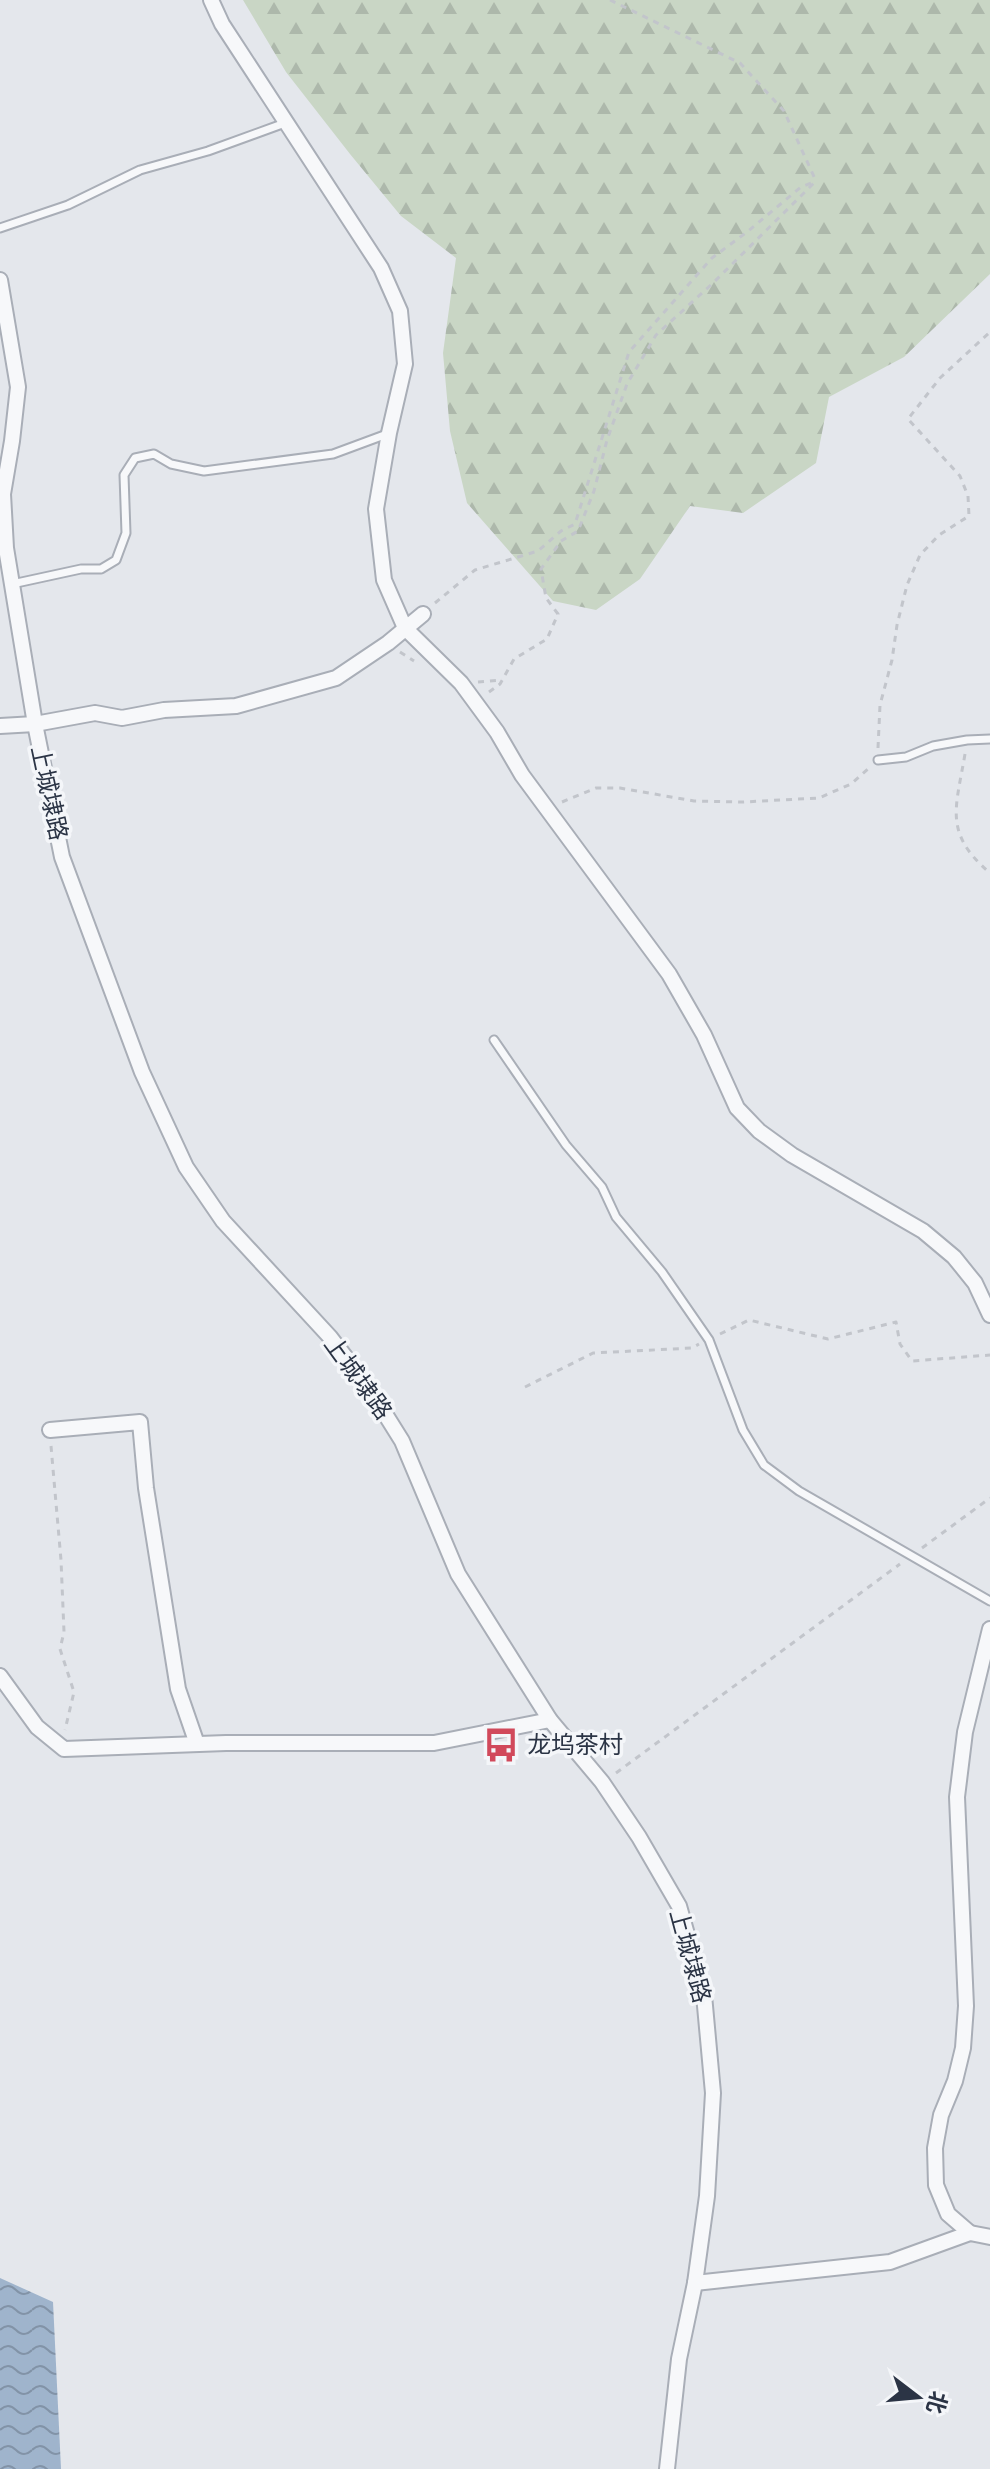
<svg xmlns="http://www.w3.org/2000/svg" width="990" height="2469" font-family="'Archivo Narrow','Noto Sans SC',sans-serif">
	<defs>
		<pattern id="forest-firs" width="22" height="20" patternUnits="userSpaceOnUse" patternTransform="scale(2)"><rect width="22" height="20" fill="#c9d6c5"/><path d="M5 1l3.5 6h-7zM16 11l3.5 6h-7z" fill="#adb8ab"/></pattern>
		<pattern id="water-waves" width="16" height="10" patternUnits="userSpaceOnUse" patternTransform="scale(2)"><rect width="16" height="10" fill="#9fb4cc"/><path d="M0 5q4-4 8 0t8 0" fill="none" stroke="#8293a7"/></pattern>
	</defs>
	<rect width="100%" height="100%" fill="#e4e7ec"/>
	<path fill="url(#forest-firs)" d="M243,0H990V274L904,357L829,397L816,463L743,513L690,506L640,579L596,610L553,601L467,503L450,431L443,353L456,258L401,216L350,154L286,72Z"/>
	<path fill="url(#water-waves)" d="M0,2278L53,2302L61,2469H0Z"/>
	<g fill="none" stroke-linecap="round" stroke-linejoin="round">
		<g stroke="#a9aeb7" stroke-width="11">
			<g id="lane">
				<path d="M0,228L68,205L140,170L208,151L285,123"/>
				<path d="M12,584L81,569H101L116,560L126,533L124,475L135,458L154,454L171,464L204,471L333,454L387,434"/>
				<path d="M878,760L906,757L933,746L967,740L990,739"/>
				<path d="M494,1040L566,1145L602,1187L616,1217L662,1272L709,1340L743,1430L764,1465L799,1491L990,1601"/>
			</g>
		</g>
		<g stroke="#a9aeb7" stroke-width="18">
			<g id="street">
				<path d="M211,0L222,24L381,268L400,311L405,364L389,433L376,509L384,580L405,628L461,683L497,732L522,775L669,974L704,1035L737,1108L759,1131L792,1155L923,1231L954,1257L975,1283L990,1315"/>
				<path d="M0,280L18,387L12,441L3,494L6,548L35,724L62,857L142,1072L186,1167L223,1221L330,1337L367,1385L402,1441L458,1574L550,1720L602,1782L639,1837L679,1906L704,1995L713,2093L707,2196L695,2283L679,2359L667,2469"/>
				<path d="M0,726L35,724L95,713L122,718L164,710L236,706L336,678L388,643L423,614"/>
				<path d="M50,1430L140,1422L146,1488L178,1689L197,1744"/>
				<path d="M0,1676L37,1727L64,1749L226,1743H434L550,1720"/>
				<path d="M970,2233L948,2214L936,2185L935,2148L941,2115L955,2081L963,2048L966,2006L957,1797L965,1732L990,1629"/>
				<path d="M695,2283L890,2262L970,2233L990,2237"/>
			</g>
		</g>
		<g stroke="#c2c5cb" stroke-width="3" stroke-dasharray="6 6" stroke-linecap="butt">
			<path d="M610,0L740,63L784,111L816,181"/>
			<path d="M435,603L475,570L538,551L561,531L575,524L629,352L712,258L747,232L801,187L814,182"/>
			<path d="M400,652L414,661"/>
			<path d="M478,682L502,680"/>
			<path d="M489,692L500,684L514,659L547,639L558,614L546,598L541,569L561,541L578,531L594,491L607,440L627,384L656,335L713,283L816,181"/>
			<path d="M878,748L880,705L892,660L897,625L907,585L920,555L939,535L969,516L968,496L960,476L908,419L940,378L990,332"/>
			<path d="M965,754C956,808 943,833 990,873"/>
			<path d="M562,802L596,788H620L694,801L743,802L819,798L851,784L869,768"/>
			<path d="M720,1334L749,1320L828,1339L896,1322L900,1344L912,1361L990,1355"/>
			<path d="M525,1387L593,1353L692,1348L699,1344"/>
			<path d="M51,1446L61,1560L64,1632L60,1649L74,1692L65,1730"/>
			<path d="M922,1548L990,1498"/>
			<path d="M616,1773L900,1564"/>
		</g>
		<use href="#lane" stroke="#f7f8fa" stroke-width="7"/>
		<use href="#street" stroke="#f7f8fa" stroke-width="14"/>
	</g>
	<defs>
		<g id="bus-bare" transform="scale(2.76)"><path d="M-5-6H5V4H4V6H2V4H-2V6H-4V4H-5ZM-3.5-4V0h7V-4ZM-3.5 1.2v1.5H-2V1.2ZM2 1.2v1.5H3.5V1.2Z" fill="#d1495b" stroke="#f4f6f9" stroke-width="2.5" paint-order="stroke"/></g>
	</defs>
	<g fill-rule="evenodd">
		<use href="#bus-bare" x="501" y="1745"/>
	</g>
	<g text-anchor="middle" stroke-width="7" stroke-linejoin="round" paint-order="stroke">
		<g font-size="24" fill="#2b3445" stroke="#f4f6f9">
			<text transform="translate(49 793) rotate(78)" y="8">上城埭路</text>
			<text transform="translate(358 1378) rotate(54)" y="8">上城埭路</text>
			<text transform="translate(690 1956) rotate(75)" y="8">上城埭路</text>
		</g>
		<g font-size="24" fill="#2b3445" stroke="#f4f6f9" text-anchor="start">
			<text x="527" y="1753">龙坞茶村</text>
		</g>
	</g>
	<g transform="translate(918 2397) rotate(106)" stroke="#f4f6f9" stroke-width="6" paint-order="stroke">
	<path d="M0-6L14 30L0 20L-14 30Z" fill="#2b3445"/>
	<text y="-12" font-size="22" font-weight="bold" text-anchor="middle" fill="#2b3445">北</text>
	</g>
</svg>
